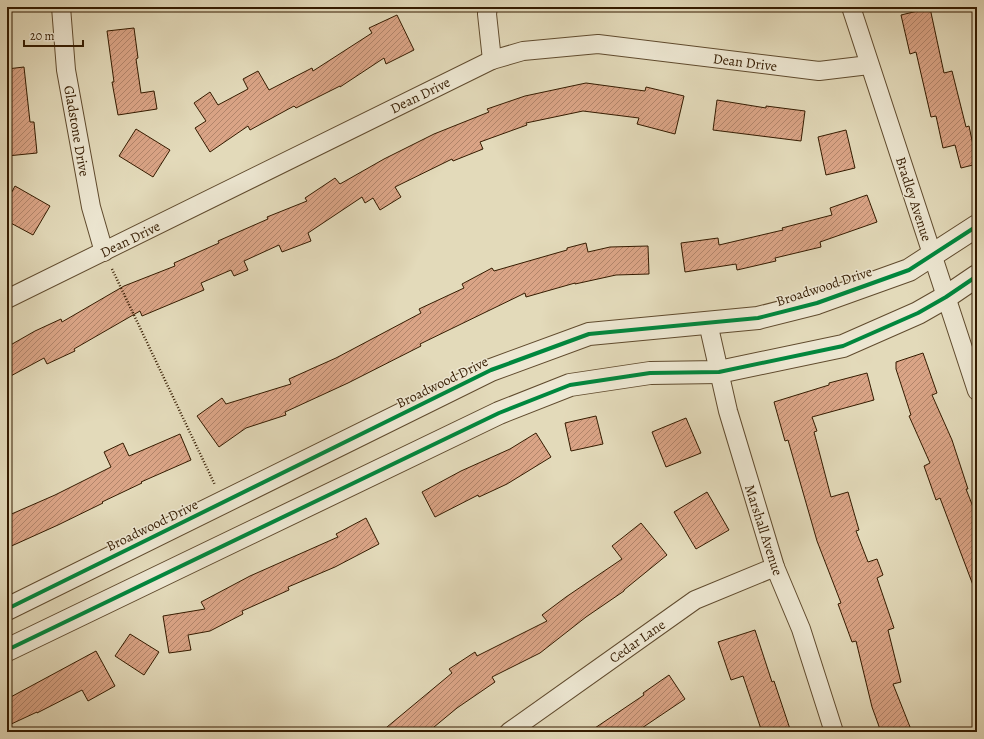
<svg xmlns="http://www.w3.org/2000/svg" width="984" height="739" font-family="Alegreya,serif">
	<defs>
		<pattern id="building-hatch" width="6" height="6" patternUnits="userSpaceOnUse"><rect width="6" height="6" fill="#daa486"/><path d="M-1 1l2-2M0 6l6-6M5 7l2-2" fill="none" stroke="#b2856b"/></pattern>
	</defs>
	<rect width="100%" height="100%" fill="#e3daba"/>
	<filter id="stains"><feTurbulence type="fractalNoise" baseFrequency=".005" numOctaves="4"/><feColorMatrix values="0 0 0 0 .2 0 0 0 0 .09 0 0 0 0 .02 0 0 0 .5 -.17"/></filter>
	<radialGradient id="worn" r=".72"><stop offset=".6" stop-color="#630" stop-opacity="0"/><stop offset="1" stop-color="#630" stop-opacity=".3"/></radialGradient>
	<g fill="url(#building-hatch)" stroke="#341b00">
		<path d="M930,8L944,73L952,71L966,127L969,126L977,164L961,168L955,145L943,148L936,116L931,117L916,52L910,54L901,15Z"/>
		<path d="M397,15L414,50L386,64L384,58L340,87V86L296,108L294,106L250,130L248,126L210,152L195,128L206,121L194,103L210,92L218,105L248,89L243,79L258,71L269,90L312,68L313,71L372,33L369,28Z"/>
		<path d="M134,28L138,58L136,59L141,93L154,91L157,109L118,115L112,82H114L107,31Z"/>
		<path d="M24,67L30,122H34L37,153L7,156V69Z"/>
		<path d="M586,83L645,91L646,87L684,96L675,134L637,124L639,118L583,111L526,123L527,125L480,142L483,149L453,161L452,159L395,187L401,197L380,210L373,198L365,203L362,197L308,233L311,241L282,252L279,245L244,261L248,270L234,276L231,270L201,283L204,290L142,316L140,311L74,349L75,351L47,364L44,358L7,378V347L35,331L61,319L62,322L124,286L175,266L174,263L219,243L218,241L268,219L267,217L307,201L305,198L335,178L340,184L384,159L434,134L489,112L487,109L525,96Z"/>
		<path d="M717,100L766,108V106L805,111L801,141L713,130Z"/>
		<path d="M136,129L170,150L153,177L119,156Z"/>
		<path d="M846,130L855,168L826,175L818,137Z"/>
		<path d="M15,186L50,206L33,235L7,221V201Z"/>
		<path d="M867,195L877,222L820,242L821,247L775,258L776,261L737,270L736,264L685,272L681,243L718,238L719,245L783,230L782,228L832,215L830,208Z"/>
		<path d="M586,243L588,252L610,247L648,246L649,274L616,275L575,284V283L526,297L525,293L420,344L421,346L348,383L285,412L286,415L246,428L219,447L197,416L222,398L226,404L291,384L289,379L336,358L421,313L419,309L464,288L462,284L492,268L494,271L567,250V248Z"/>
		<path d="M923,353L937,393L932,395L952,440L968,489H966L977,517V593H976L940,498L936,500L924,466L930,463L909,416L911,415L896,369V362Z"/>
		<path d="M867,373L874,400L812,417L817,431L814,432L831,497L848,492L859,530L856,531L868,562L877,559L883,575L877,578L894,628L888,630L901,682L893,684L912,732H881L872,707L856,641L852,642L838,604L841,603L817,541L788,440L785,441L774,402L829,385V383Z"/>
		<path d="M596,416L603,444L571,451L565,423Z"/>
		<path d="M686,418L701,453L666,467L652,432Z"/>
		<path d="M536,433L551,457L507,484L479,497L478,495L435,517L422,492L461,471L510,449Z"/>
		<path d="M180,434L191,460L141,482L142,483L102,502L103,503L58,525L7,548V516L55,495L111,467L104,452L123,443L129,456Z"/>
		<path d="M707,492L729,530L696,549L674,512Z"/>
		<path d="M366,518L379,544L335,567L288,587L289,590L242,611L243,614L210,631L188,635L191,650L169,653L163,616L205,609L201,602L250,576L338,537L336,534Z"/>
		<path d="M641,523L667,555L624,590V591L586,617L540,653L492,677L495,682L457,708L428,732H381L452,673L449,669L475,652L477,656L547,621L542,615L566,597L622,559L612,546Z"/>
		<path d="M755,630L772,682L774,681L791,732H762L743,676L731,680L718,642Z"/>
		<path d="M130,634L159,652L144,675L115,656Z"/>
		<path d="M96,651L115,686L88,701L82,690L37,713V712L7,726V699Z"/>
		<path d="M669,675L685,699L636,732H589L644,695L643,693Z"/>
	</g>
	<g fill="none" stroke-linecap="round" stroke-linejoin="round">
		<g stroke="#604b2e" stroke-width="20">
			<g id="minor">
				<path d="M61,7L66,70L91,207L104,252"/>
				<path d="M488,7L487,14L492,60"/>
				<path d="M851,7L977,391"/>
				<path d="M7,299L492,60L523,51L598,44L819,71L869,65"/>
				<path d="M708,323L728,411L775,567L801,629L834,732"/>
				<path d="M509,732L695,600L775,567"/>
			</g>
		</g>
		<g stroke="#604b2e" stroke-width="24">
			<g id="tertiary">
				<path d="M7,609L491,370L589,334L758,318L817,303L909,270L977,226"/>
				<path d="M7,650L499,413L570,385L650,373L719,372L843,346L918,313L946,297L977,276"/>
			</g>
		</g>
		<path stroke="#341b00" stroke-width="2.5" stroke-dasharray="1 2" stroke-linecap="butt" d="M112,269L215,485"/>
		<use href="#minor" stroke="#ede7d2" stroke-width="18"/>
		<use href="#tertiary" stroke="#ede7d2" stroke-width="22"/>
		<g stroke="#ede7d2" stroke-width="6">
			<g id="cycleway">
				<path d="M7,609L491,370L589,334L758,318L817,303L909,270L977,226"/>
				<path d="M7,650L499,413L570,385L650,373L719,372L843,346L918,313L946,297L977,276"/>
			</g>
		</g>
		<use href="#cycleway" stroke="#00873e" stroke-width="4"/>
	</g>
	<g text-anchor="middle" stroke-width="3" stroke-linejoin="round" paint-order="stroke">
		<g font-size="14" fill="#341b00" stroke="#ede7d2">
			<text transform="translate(745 62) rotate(7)" y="5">Dean Drive</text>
			<text transform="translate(420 95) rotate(-26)" y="5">Dean Drive</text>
			<text transform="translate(77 131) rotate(80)" y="5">Gladstone Drive</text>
			<text transform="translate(914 199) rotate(72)" y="5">Bradley Avenue</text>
			<text transform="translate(130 239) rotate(-26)" y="5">Dean Drive</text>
			<text transform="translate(824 286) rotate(-18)" y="5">Broadwood Drive</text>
			<text transform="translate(442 382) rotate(-26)" y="5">Broadwood Drive</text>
			<text transform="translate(152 525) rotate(-26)" y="5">Broadwood Drive</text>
			<text transform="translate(764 530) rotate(72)" y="5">Marshall Avenue</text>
			<text transform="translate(637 641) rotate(-35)" y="5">Cedar Lane</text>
		</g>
	</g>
	<rect width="984" height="739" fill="none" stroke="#e3daba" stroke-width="24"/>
	<rect x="8" y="8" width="968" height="723" fill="none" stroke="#341b00" stroke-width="2"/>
	<rect x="12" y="12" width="960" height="715" fill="none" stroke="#341b00"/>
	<path d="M24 40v6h59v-6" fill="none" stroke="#341b00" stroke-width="2"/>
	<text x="30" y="40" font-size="12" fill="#341b00" stroke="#ede7d2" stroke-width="3" paint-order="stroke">20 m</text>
	<rect width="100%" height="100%" filter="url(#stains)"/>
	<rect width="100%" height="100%" fill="url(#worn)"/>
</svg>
